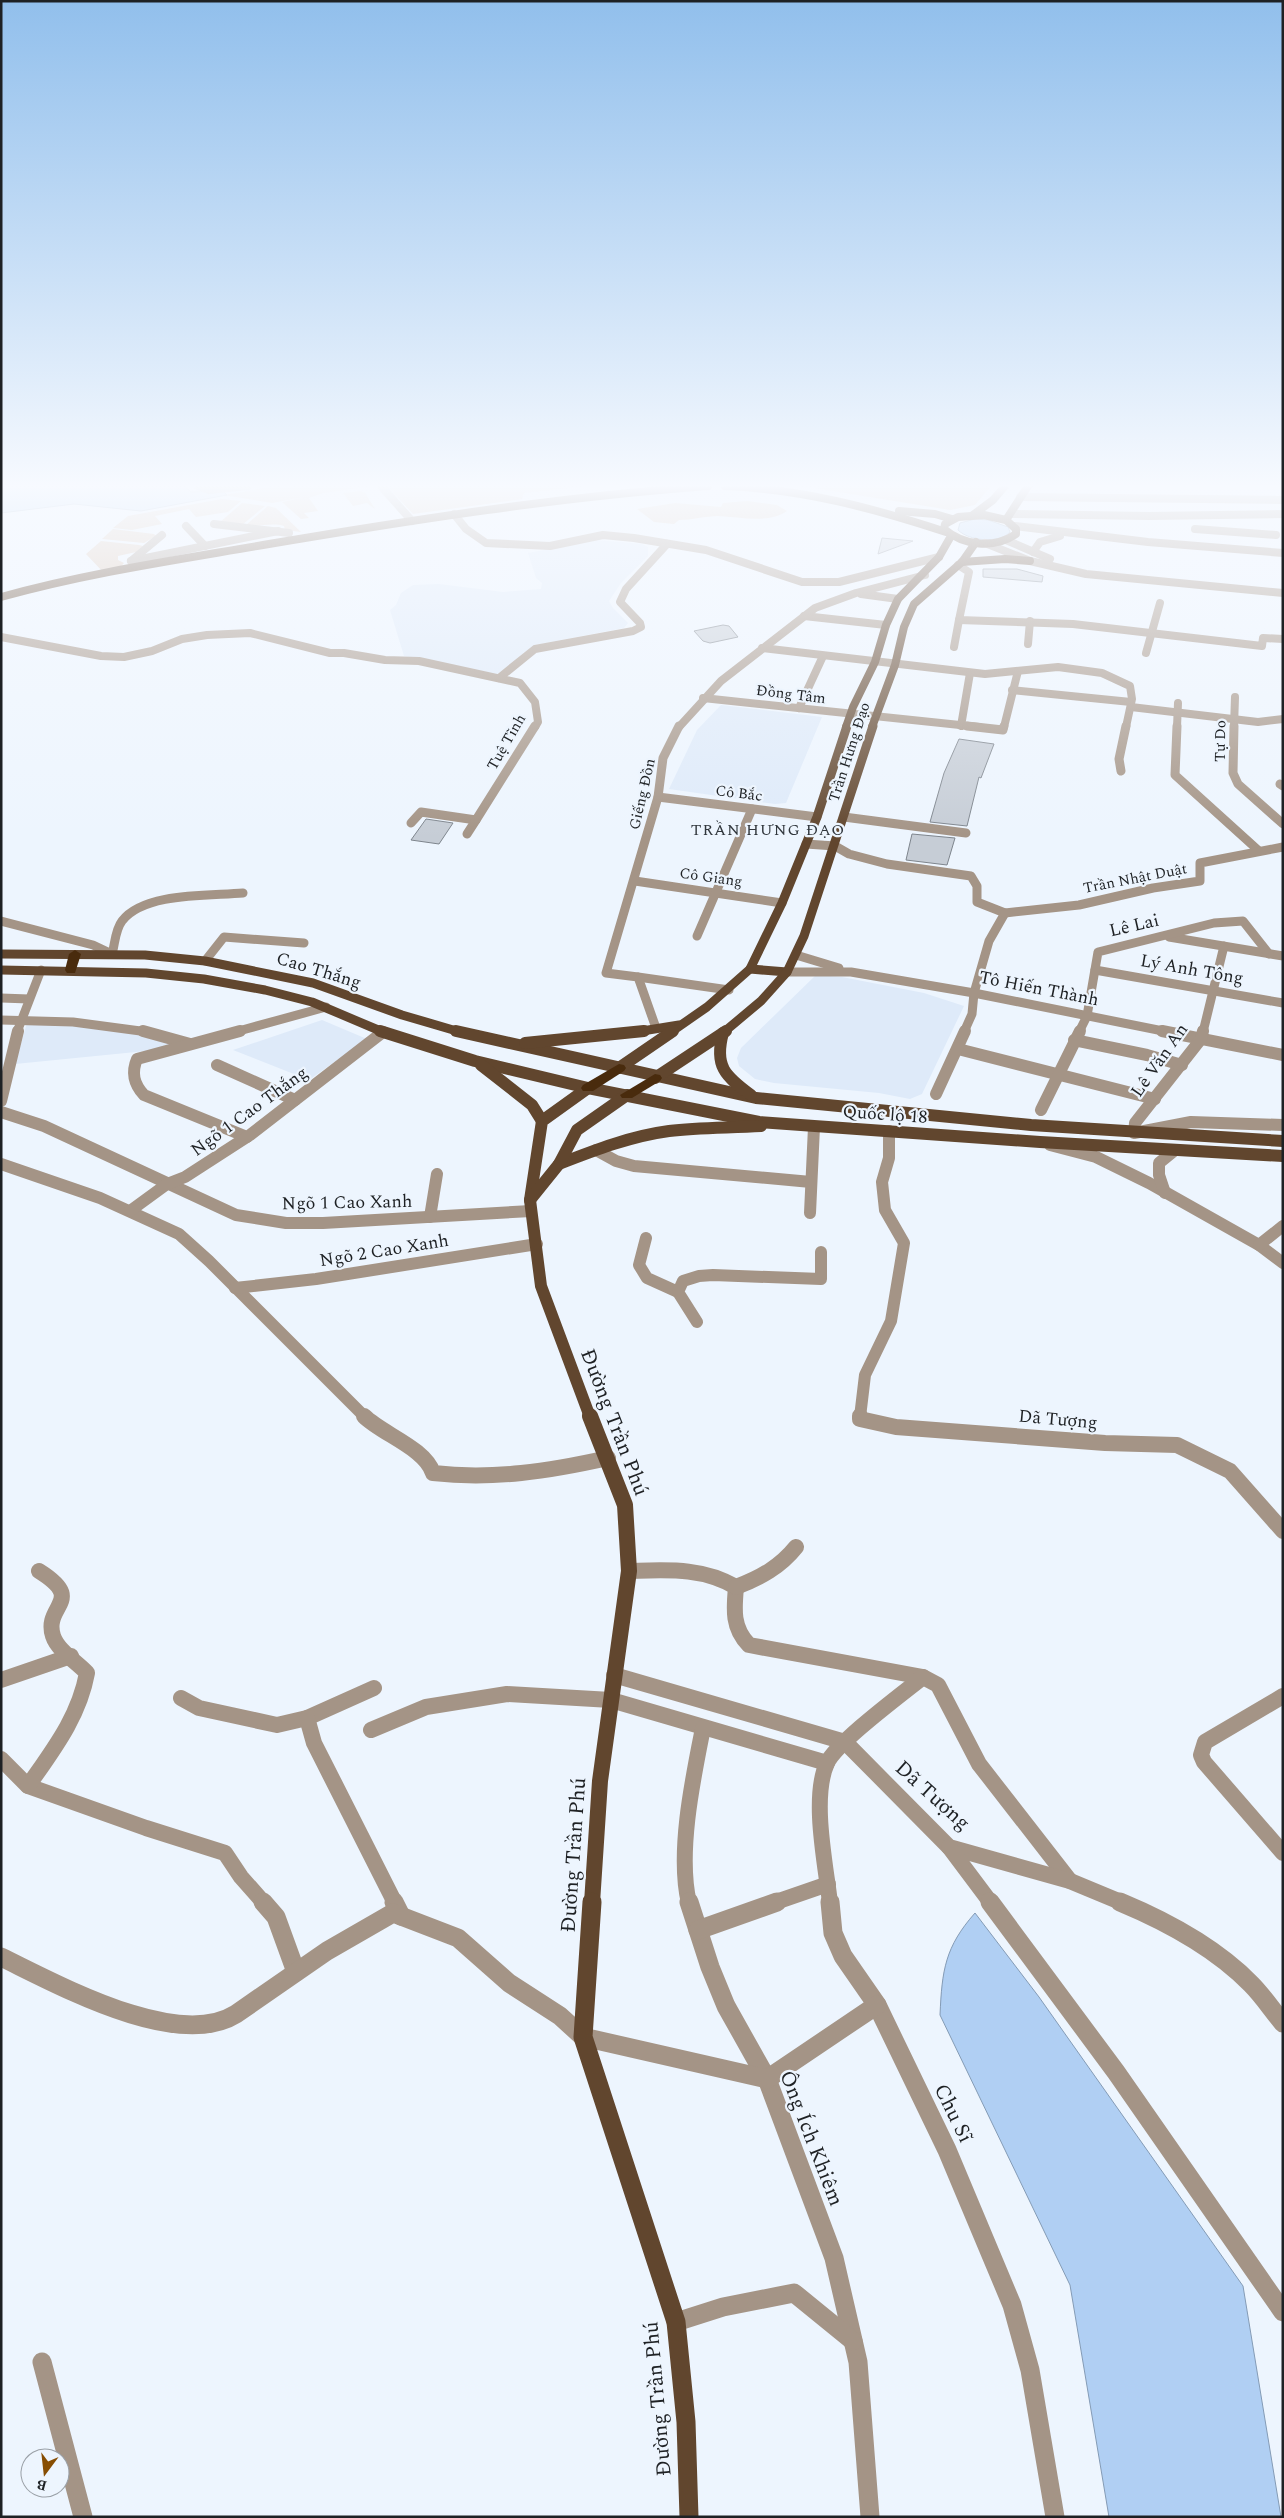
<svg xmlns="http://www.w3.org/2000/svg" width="1284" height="2518" font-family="Spectral,serif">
	<rect width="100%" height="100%" fill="#edf5fe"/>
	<g fill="#deeaf9">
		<path d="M596,540L642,544L648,547V556L621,583L609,601L613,608L628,623L624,628L535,645L521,655L512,665L497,674L404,656L390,610L396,605L401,593L413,585L439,584L503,592L541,589L542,583L536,578L528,553Z"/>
		<path d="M721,705L822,717L786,803L775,804L669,789L697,730Z"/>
		<path d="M816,975L842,977L924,993L964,1006L922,1094L910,1099L879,1093L774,1083L755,1079L739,1066L737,1058L741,1048Z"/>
		<path d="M322,1020L367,1039L309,1080L233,1050Z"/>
		<path d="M27,1023L96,1026L168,1039L171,1046L146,1051L15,1064Z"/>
	</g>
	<g fill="#dcc3ad">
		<path d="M276,486L283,488L298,486H373L323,493L309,498L318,511L304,513L309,518L301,519L282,502L305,497L272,503L224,495Z"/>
		<path d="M387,486H587L524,493L522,499L413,514Z"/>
		<path d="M802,486H991L975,505L950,510Z"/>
		<path d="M361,491L365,493L375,509L367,503L353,506L343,493Z"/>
		<path d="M222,499L241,501L228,512L196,517L189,509L155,516L162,524L132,530L113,528L128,516Z"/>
		<path d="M747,501L777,505L787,511C768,524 741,517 718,516C705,516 692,520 679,520L674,524L654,522L637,509L675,503L721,507L723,503Z"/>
		<path d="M242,503L265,506L242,525L219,523Z"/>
		<path d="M268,506L276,508L301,532L285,530L284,526C273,522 260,527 246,525Z"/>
		<path d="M113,529L154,534L156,536L144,543L102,539Z"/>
		<path d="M101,541L139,545L143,546L136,552L118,556V560L124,563C119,570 113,571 104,573L86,554Z"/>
	</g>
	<g fill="#b0cff3" stroke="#849bb5">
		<path d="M1,486H185L191,492L223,491L227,495L141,511L74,504L1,513Z"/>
		<path d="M975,519L988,520L1008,527L1010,532C999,544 969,541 958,530L960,523Z"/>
		<path d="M975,1913L1039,1997L1243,2286L1281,2517H1109L1070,2285L940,2015C942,1970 945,1947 975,1913Z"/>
	</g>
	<g fill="#c6cdd6" stroke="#7e858d">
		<path d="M882,538L913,541L878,554Z"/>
		<path d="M983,569H1017L1043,576L1042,582L983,577Z"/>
		<path d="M723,625L729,626L738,637L710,643L703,641L694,631Z"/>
		<path d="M959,739L994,744L981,778L979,777L967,826L930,822L944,773Z"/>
		<path d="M426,819L453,823L439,844L411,840Z"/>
		<path d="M912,834L955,838L947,865L906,860Z"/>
	</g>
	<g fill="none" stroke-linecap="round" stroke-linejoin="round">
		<g stroke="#a49486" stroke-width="8">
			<path d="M198,486L209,490L248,486"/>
			<path d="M381,486L412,521"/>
			<path d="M1020,497L1283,500"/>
			<path d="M454,514L466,529L486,543L550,546L603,535L634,538L706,550L802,582H839L939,557"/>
			<path d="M1011,514L1149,516L1283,514"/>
			<path d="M214,524L289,533"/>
			<path d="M186,526L205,546"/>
			<path d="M1015,526L1148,542L1283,553"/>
			<path d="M1195,529L1276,535"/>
			<path d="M1006,540L1050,559"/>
			<path d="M985,543L1030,561L1086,574L1283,593"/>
			<path d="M1033,552L1040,542L1060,536"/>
			<path d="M131,561L278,531"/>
			<path d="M131,561L162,535"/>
			<path d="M958,565L969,572L959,620L1073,624L1262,646L1263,638L1283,639"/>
			<path d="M861,594L898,599"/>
			<path d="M804,616L886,625"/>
			<path d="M1,637L101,656L124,657L152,651L182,639L207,635L250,633L330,653H344L385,660L419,661L520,683L535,702L538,722L535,727"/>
			<path d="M1028,644L1030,621"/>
			<path d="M954,647L959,620"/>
			<path d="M762,648L985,674L1058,667L1102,673L1130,686L1132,699L1126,727"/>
			<path d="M1146,653L1160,603"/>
			<path d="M499,678L535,649L633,631L641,627L640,623L620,602L626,589L667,544"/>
			<path d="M1012,690L1131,702"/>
			<path d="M703,698L979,727"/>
			<path d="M1131,707L1258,722L1283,719"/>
			<path d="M799,708L823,656"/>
			<path d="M961,726L970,673"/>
			<path d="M679,727L721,681L815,608L856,593L925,575"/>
			<path d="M1004,727L1018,671"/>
			<path d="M1177,727L1178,703"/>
			<path d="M1234,727L1235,697"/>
		</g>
		<g stroke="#a49486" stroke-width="9">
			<path d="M967,726L1003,730L1004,726"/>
			<path d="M1177,726L1175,775L1259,851"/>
			<path d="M1234,726L1233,773L1238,784L1283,824"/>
			<path d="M1121,771L1119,759L1126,726"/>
			<path d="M1280,784L1283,786"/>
			<path d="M658,797L817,817"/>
			<path d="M844,817L966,833"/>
			<path d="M411,823L421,812L476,820L535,726"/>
			<path d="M467,834L476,820"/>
			<path d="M806,844L835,846L849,854L887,864L971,876L977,886V902L1005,913L989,941L974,993L972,1014L964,1032"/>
			<path d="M635,881L782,903"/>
			<path d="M1005,913L1079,905L1153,888L1200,881V863L1283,847"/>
			<path d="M1,921L93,945L112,954C115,944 115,930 122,921C144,892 210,896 243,893"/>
			<path d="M697,936L752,809"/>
			<path d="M1169,937L1283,956"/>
			<path d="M796,955L839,968"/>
			<path d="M205,961L224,937L304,943"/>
			<path d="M1095,970L1283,1003"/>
			<path d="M787,972H851L974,993L1168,1032"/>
			<path d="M638,977L729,990"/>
			<path d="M1,998L29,999"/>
			<path d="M1,1020L73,1022L148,1032"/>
			<path d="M656,1028L638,977L606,973L658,797L663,758L679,726"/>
			<path d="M17,1032L41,970"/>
			<path d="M235,1032L326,1007"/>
			<path d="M1079,1032L1087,1016L1098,952L1214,923L1243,921L1269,954"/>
			<path d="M1203,1032L1224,946"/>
		</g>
		<g stroke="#a49486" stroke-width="12">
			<path d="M143,1031L190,1044"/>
			<path d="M240,1031L137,1059C131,1073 134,1084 144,1095L247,1137"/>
			<path d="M1162,1031L1283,1055"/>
			<path d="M1203,1031L1201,1039L1135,1123L1134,1133L1191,1122L1283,1125"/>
			<path d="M1074,1040L1147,1055L1182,1065"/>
			<path d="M958,1049L1155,1099"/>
			<path d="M217,1065L295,1100"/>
			<path d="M936,1094L965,1031"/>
			<path d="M1,1101L18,1031"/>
			<path d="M1041,1110L1080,1031"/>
			<path d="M1,1112L44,1126L236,1215L286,1223H323L531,1211"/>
			<path d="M1050,1145L1096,1157L1149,1183L1259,1245L1283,1263"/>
			<path d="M596,1150L616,1161L634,1166L811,1182"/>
			<path d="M1,1164L100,1198L179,1234L209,1261L365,1417"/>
			<path d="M1165,1193L1159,1175V1163L1175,1150"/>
			<path d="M130,1211L167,1184L185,1177L250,1135L383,1032"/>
			<path d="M810,1213L814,1127"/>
			<path d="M430,1217L437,1174"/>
			<path d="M646,1238L639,1265L647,1278L678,1292"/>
			<path d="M1259,1245L1283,1226"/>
			<path d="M235,1288L316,1279L537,1244"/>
			<path d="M697,1322L678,1292L683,1281L699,1276L713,1275L821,1279V1252"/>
			<path d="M860,1417L865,1375L891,1321L904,1243L885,1210L882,1182L889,1158V1131"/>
		</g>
		<g stroke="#a49486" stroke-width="16">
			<path d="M364,1416C382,1434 425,1448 433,1473C493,1480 550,1471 608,1458"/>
			<path d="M860,1416V1419L896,1427L1105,1443L1177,1445L1230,1471L1283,1531"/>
			<path d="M629,1571C667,1570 702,1567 736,1587C734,1609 732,1628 749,1645L923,1677L938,1685L979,1764L1070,1881"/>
			<path d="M736,1587C760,1578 780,1567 796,1547"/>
			<path d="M614,1675L845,1742L949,1847L1070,1881L1123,1903"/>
			<path d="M1,1680L71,1656"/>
			<path d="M1283,1696L1205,1742L1201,1755L1204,1762L1283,1853"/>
			<path d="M181,1698L199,1708L277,1725L307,1718L374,1688"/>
			<path d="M307,1718L314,1743L395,1903"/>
			<path d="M371,1730L426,1707L507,1694L611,1700L827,1763"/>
			<path d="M1,1759L28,1786L146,1828L225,1853L241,1877L264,1903"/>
			<path d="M28,1786C53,1750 79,1717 87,1673C77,1662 58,1651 53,1636C43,1605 87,1601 39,1571"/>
			<path d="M949,1847L991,1903"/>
			<path d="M689,1903C677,1853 693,1778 703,1728"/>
			<path d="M773,1903L828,1884"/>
			<path d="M830,1903C826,1866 811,1798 827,1763C837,1742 902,1694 923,1677"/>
		</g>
		<g stroke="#a49486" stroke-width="19">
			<path d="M263,1902L276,1917L296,1972"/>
			<path d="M394,1902L401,1916"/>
			<path d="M689,1902L710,1967L726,2006L767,2079L834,2258L858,2362L870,2517"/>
			<path d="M830,1902L833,1933L843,1956L877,2005L947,2150L1012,2305L1030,2370L1055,2517"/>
			<path d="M990,1902L1116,2072L1283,2312"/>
			<path d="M1120,1902C1168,1922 1215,1947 1251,1984C1263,1996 1272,2010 1283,2023"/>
			<path d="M698,1930L777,1902"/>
			<path d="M1,1957C57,1984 177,2051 236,2014L327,1951L393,1913L458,1938L509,1983L560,2016L583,2037L767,2079L877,2005"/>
			<path d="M676,2322L723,2307L794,2293L853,2341"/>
			<path d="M42,2362L83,2517"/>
		</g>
		<g stroke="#61462e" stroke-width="8">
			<path d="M725,486C802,489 873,508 946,532"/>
			<path d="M899,511L935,514L952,519"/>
			<path d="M973,515L993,500L1005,486"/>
			<path d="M984,515L1006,520L1016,529V534C994,549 964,546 944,529L945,524L958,517Z"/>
			<path d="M1006,520L1028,486"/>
			<path d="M962,562L1005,559L1030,561"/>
			<path d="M1,597C87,573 176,560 263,545C411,520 559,497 708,486"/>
			<path d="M846,727L853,707L875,662L886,625L898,599L939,557L951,536"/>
			<path d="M872,727L895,665L904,627L914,604L962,562L976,542"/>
		</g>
		<g stroke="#61462e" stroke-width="9">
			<path d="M1,954L145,955L205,961L313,983L402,1015L460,1032"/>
			<path d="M750,969L787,972"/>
			<path d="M1,970L146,973L204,979L265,990L312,1002L383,1032"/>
			<path d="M636,1032L679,1025"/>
			<path d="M671,1032L707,1007L750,969L782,903L817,817L847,726"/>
			<path d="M724,1032L761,1001L787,972L804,936L873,726"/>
		</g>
		<g stroke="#61462e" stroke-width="12">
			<path d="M380,1031L475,1061L588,1088L759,1122L1040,1142L1283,1156"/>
			<path d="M456,1031L756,1098L1031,1125L1283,1141"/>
			<path d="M723,1033C714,1066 725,1076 751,1095"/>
			<path d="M525,1043L644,1031"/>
			<path d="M481,1065L532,1105L542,1121"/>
			<path d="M619,1068L673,1031"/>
			<path d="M655,1078L726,1031"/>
			<path d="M588,1088L542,1121L530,1200L541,1286L590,1417"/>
			<path d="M559,1164C595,1150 631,1136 669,1131C699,1127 730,1128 761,1126"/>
			<path d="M530,1200L559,1164L577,1130L627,1095"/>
		</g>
		<path stroke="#61462e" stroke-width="16" d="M590,1416L625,1505L629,1571L600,1781L592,1903"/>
		<path stroke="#61462e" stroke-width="19" d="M592,1902L583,2037L676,2322L686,2422L689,2517"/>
		<g fill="#492b0d" fill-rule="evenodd">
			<path d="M75,950L81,954L75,973H67L65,970L69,954Z"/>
			<path d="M619,1064L624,1065L626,1068L624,1071L593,1091H583L581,1088L583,1085Z"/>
			<path d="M655,1074L660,1075L662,1078L660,1081L632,1098H622L620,1095Z"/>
		</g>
	</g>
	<linearGradient id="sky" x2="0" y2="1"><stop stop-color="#91bfec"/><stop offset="0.58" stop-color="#f7faff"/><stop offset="1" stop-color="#f7faff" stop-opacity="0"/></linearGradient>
	<rect width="1284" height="838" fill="url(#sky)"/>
	<g text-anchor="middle" stroke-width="4.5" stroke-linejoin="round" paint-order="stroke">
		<g font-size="15" fill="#1e2124" stroke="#edf5fe">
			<text transform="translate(791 694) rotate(7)" y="5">Đồng Tâm</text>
			<text transform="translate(1220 741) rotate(-89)" y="5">Tự Do</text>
			<text transform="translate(506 742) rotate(-60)" y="5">Tuệ Tĩnh</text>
			<text transform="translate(849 752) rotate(-72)" y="5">Trần Hưng Đạo</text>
			<text transform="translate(739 793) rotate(7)" y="5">Cô Bắc</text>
			<text transform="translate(642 794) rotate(-77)" y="5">Giếng Đồn</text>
			<text transform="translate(711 877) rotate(8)" y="5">Cô Giang</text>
			<text transform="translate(1135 878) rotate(-11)" y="5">Trần Nhật Duật</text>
		</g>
		<g font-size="16" letter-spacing="1" fill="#31373d" stroke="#edf5fe">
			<text x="768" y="835">TRẦN HƯNG ĐẠO</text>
		</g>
		<g font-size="18" fill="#1e2124" stroke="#edf5fe">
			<text transform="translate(1134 925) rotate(-13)" y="6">Lê Lai</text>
			<text transform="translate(1192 969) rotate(10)" y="6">Lý Anh Tông</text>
			<text transform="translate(319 970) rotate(17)" y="6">Cao Thắng</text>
			<text transform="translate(1039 988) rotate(11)" y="6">Tô Hiến Thành</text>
			<text transform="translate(1159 1060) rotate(-55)" y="6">Lê Văn An</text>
			<text transform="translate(249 1111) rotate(-36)" y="6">Ngõ 1 Cao Thắng</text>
			<text transform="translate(885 1114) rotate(4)" y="6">Quốc lộ 18</text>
			<text transform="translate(347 1202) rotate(-1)" y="6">Ngõ 1 Cao Xanh</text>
			<text transform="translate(384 1250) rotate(-9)" y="6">Ngõ 2 Cao Xanh</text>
			<text transform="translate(1058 1419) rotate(5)" y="6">Dã Tượng</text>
		</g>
		<g font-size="21" fill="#1e2124" stroke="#edf5fe">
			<text transform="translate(615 1422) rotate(69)" y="7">Đường Trần Phú</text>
			<text transform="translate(933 1795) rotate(42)" y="7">Dã Tượng</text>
			<text transform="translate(573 1855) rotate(-86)" y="7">Đường Trần Phú</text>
			<text transform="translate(954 2113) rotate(64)" y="7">Chu Sĩ</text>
			<text transform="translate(812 2138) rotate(69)" y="7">Ông Ích Khiêm</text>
			<text transform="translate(657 2399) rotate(-95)" y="7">Đường Trần Phú</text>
		</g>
	</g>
	<rect width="1284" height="2518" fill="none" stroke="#1e2124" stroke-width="5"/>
	<g transform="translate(45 2473) rotate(195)"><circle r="24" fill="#edf5fe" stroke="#9aa0a7"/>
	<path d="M0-4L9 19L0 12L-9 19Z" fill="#874e03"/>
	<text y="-8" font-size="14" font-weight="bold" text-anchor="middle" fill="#1e2124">B</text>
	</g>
</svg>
